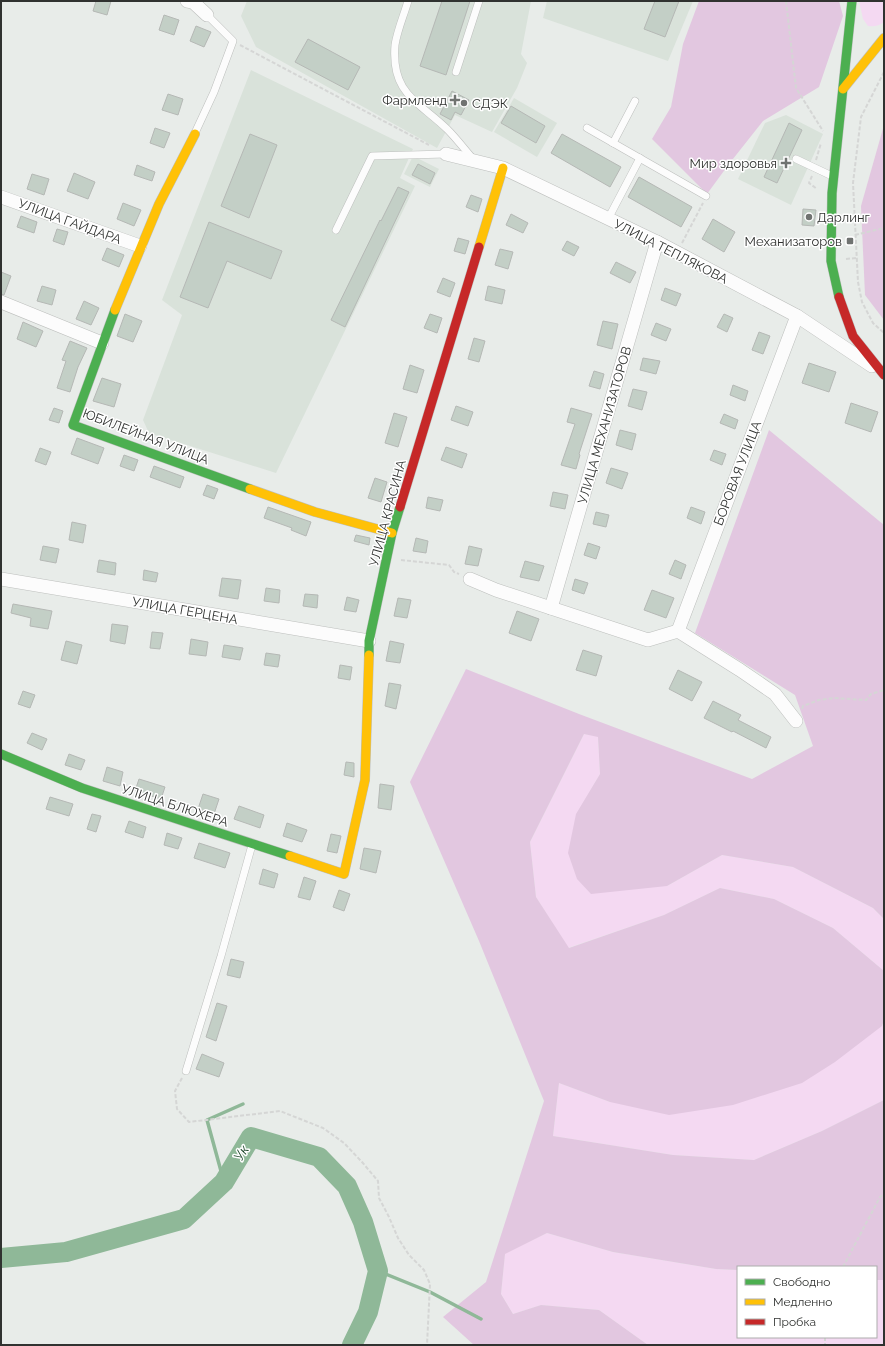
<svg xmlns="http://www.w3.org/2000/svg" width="885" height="1346" font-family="Raleway,sans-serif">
	<rect width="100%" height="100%" fill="#e8ece9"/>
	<g fill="#d9e2da">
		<path d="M247,1H531L521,54L527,63L517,88L492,132L455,115L437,148L256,47L241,16Z"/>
		<path d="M547,1H693L668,61L543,18Z"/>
		<path d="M251,70L413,149L400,178L415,186L276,473L149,433L143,420L182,315L162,300Z"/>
		<path d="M514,98L557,123L537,157L494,132Z"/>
		<path d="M786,115L823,134L791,205L738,179L765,123Z"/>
		<path d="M413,156L439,169L430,187L404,174Z"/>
	</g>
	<g fill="#f4d9f2">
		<path d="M859,1H884V22C879,26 874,27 868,26L863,19Z"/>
		<path d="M584,734L598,736L600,774L577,814L667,886L722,855L793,867L873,908L884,919V971L833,928L774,899L720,888L664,915L568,948L536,897L530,842Z"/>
		<path d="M884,1020V1100L822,1131L754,1160L673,1155L553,1136L559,1083L610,1102L882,1026Z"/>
		<path d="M547,1233L613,1252L716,1269L738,1270V1337H876V1280H884V1345H648L599,1310L541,1305L513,1314L501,1294L505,1253Z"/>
	</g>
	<g fill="#e2c7e0">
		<path d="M699,1H839L843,16L819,87L763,121L729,164L707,194L652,139L671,107L683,44Z"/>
		<path d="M884,125V320L865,295L861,206Z"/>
		<path d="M769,430L884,525V919L873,908L793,867L722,855L667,886L591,894L577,879L568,853L576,814L600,774L598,737L584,734L530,842L536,897L569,948L664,915L720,888L774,899L833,928L884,971V1020L882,1026L835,1062L802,1083L733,1105L669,1115L610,1102L559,1083L553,1136L673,1155L754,1160L822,1131L884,1100V1280H876V1267H738V1270L716,1269L613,1252L547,1233L505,1254L501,1294L513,1314L541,1305L599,1310L648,1345H474L443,1317L486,1282L544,1101L479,941L410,782L466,669L579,714L752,779L813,746L795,695L695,633Z"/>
	</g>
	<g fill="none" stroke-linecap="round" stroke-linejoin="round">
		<g stroke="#8fb898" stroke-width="3.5">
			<path d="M224,1182L207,1120L243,1104"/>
			<path d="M378,1271L430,1292L481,1319"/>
		</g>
		<path stroke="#8fb898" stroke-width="20" d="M1,1258L66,1252L184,1219L224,1182L251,1137L319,1157L347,1186L363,1222L378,1271L368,1312L352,1345"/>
	</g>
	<g fill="#c3cfc6" stroke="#b5b8b5">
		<path d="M96,1H111L107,15L93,11Z"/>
		<path d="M442,1H470L446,75L420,66Z"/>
		<path d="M655,1H679L665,37L644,29Z"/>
		<path d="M164,15L179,20L174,35L159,30Z"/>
		<path d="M196,26L211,32L204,47L190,41Z"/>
		<path d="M308,39L360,67L348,90L295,62Z"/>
		<path d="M452,91L469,100L461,115L455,112L451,120L440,114Z"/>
		<path d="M168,94L183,99L178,115L162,110Z"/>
		<path d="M511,106L545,126L536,143L501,123Z"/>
		<path d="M789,123L802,130L777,183L764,177Z"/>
		<path d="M155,128L170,133L164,148L150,143Z"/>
		<path d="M250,134L277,145L249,218L221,206Z"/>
		<path d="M562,134L621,167L610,187L551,153Z"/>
		<path d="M418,164L435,173L430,184L412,175Z"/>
		<path d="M137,165L155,172L152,181L134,175Z"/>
		<path d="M74,173L95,182L88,199L67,191Z"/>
		<path d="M32,174L49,179L44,195L27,189Z"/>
		<path d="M639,177L692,207L681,227L628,197Z"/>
		<path d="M398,187L409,192L345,327L331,320L380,220L381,221Z"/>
		<path d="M471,195L482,199L478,212L466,207Z"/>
		<path d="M123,203L141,210L134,226L117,219Z"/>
		<path d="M803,209L816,210L814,226L802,225Z"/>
		<path d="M511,214L528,223L523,233L506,225Z"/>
		<path d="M21,216L37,222L34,233L17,227Z"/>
		<path d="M713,219L735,232L724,252L702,239Z"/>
		<path d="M209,222L282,251L271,279L227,261L208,308L180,297Z"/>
		<path d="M57,229L68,232L64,245L53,241Z"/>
		<path d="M458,238L469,241L465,254L454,251Z"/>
		<path d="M567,241L579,247L574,256L562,250Z"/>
		<path d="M107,248L124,255L119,267L102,260Z"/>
		<path d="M500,249L513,252L508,269L495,265Z"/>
		<path d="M616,262L636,272L630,283L610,273Z"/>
		<path d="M1,272L11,276L4,295L1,294Z"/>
		<path d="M443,278L455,283L450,297L437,292Z"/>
		<path d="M42,286L56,290L52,305L37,301Z"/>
		<path d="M488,286L505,290L502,304L485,300Z"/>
		<path d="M665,288L681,294L676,306L661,300Z"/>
		<path d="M84,301L99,308L91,325L76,319Z"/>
		<path d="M125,314L142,321L133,342L117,336Z"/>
		<path d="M430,314L442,318L437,333L424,328Z"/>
		<path d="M724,314L733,318L727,332L717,327Z"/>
		<path d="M603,321L618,324L612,349L597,345Z"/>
		<path d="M23,322L43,331L36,347L17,339Z"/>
		<path d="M656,323L671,329L666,341L651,335Z"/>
		<path d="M759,332L770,336L763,354L752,350Z"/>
		<path d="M474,338L485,341L479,362L468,359Z"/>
		<path d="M70,341L87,348L78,367L70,392L57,388L66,361L62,360Z"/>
		<path d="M643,358L660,361L656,374L640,370Z"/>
		<path d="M809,363L836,372L829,392L802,383Z"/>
		<path d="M410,365L424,370L417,393L403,389Z"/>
		<path d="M594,371L604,374L600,389L589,386Z"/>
		<path d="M102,378L121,384L114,407L93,401Z"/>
		<path d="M733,385L748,391L745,401L730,395Z"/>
		<path d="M633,389L647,392L642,410L628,406Z"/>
		<path d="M851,403L878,412L871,432L845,423Z"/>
		<path d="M456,406L473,412L468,426L451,420Z"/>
		<path d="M54,408L63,411L59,423L49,420Z"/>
		<path d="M571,408L592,414L579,454L580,455L576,469L561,465L575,424L567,422Z"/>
		<path d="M394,413L407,417L398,447L385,443Z"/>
		<path d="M724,414L738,420L735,429L720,423Z"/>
		<path d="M620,430L636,434L632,450L616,445Z"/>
		<path d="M77,438L104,448L98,464L71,454Z"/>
		<path d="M446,447L467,454L462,468L441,460Z"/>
		<path d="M40,448L51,452L46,465L35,461Z"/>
		<path d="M714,450L726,454L722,465L710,460Z"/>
		<path d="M124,455L138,460L134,471L120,466Z"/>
		<path d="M154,466L184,477L180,488L150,477Z"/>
		<path d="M611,468L628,473L622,489L606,483Z"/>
		<path d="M375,478L387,482L381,502L368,498Z"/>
		<path d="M207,485L218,489L214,499L203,495Z"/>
		<path d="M553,492L568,495L565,509L550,506Z"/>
		<path d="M428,497L443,500L440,511L426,508Z"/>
		<path d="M268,507L311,522L306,536L291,530L292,528L264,518Z"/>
		<path d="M691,507L705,512L701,524L687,518Z"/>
		<path d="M596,512L609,515L606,527L593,524Z"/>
		<path d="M72,522L86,525L83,543L69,540Z"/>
		<path d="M356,535L370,538L369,545L354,541Z"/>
		<path d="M416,538L428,541L426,553L413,551Z"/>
		<path d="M588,543L600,547L596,559L584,555Z"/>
		<path d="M43,546L59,549L56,563L40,560Z"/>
		<path d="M469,546L482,549L478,566L465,564Z"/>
		<path d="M99,560L116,563L115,575L97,572Z"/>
		<path d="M675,560L686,565L681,579L669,574Z"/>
		<path d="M525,561L544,566L539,581L520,577Z"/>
		<path d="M144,570L158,573L156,582L143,580Z"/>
		<path d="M222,578L241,580L238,599L219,596Z"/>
		<path d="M575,579L588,583L584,594L572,590Z"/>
		<path d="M266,588L280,590L279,603L264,601Z"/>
		<path d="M652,590L674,598L666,618L644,610Z"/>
		<path d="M305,594L318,595L317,608L303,606Z"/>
		<path d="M347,597L359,600L356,612L344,610Z"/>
		<path d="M398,598L411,600L407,618L394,616Z"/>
		<path d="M13,604L52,611L48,629L30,626L31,618L11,613Z"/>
		<path d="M517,611L539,619L531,641L509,633Z"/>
		<path d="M112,624L128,626L125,644L110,641Z"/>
		<path d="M152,632L163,633L160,649L150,648Z"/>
		<path d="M191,639L208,642L206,656L189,654Z"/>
		<path d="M66,641L82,645L77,664L61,660Z"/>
		<path d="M390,641L404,644L400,663L386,661Z"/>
		<path d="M224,645L243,648L240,660L222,657Z"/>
		<path d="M583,650L602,656L596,676L576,670Z"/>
		<path d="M266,653L280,655L278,667L264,665Z"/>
		<path d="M340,665L352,667L350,680L338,678Z"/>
		<path d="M678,670L702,682L692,701L669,689Z"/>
		<path d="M389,683L401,685L396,709L385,706Z"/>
		<path d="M23,691L35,695L30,708L18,704Z"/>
		<path d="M713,701L741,715L738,720L771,737L766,748L733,731L732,732L704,718Z"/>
		<path d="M32,733L47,739L42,750L27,743Z"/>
		<path d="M69,754L85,760L81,770L65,765Z"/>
		<path d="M346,762L354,763V777L344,775Z"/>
		<path d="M107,767L123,772L120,786L103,781Z"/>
		<path d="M139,779L165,787L161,799L135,791Z"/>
		<path d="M380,784L394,786L391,810L378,808Z"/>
		<path d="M203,794L219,799L214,814L198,809Z"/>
		<path d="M50,797L73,804L69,816L46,809Z"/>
		<path d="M239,806L264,815L260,828L234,819Z"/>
		<path d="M92,814L101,816L96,832L87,829Z"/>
		<path d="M129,821L146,827L143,838L125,832Z"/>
		<path d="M287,823L307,830L302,842L283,836Z"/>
		<path d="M167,833L182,838L178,849L164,845Z"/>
		<path d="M331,834L341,836L337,853L327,851Z"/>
		<path d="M199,843L230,853L225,868L194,858Z"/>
		<path d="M364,848L381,851L376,873L360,869Z"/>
		<path d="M263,869L278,874L274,888L259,884Z"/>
		<path d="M304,877L316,881L310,900L298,897Z"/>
		<path d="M339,890L350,894L344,911L333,907Z"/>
		<path d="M231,959L244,962L240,978L227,975Z"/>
		<path d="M217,1003L227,1006L216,1041L206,1037Z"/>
		<path d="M202,1054L224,1063L219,1077L196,1069Z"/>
	</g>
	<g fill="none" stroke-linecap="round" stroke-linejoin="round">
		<g stroke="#bdbfbd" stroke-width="8">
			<g id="lane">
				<path d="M408,1C404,15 397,31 395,45C391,94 418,101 447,129C457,139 465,150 474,160"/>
				<path d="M456,72L479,1"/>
				<path d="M587,128L706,196"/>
				<path d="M195,133L214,92L233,41L207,15"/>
				<path d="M613,143L635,101"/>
				<path d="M796,159L832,176"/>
				<path d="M608,219L640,158"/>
				<path d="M336,230L372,156L446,154"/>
				<path d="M186,1071L221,956L252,845"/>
			</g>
		</g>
		<g stroke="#bdbfbd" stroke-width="14">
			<g id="street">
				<path d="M187,1L193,2L207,15"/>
				<path d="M446,154L503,168L657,242L797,316L872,366"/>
				<path d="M1,197L140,246"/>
				<path d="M1,302L102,343"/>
				<path d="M1,579L369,641"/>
				<path d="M470,579L496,590L648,640L678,631L740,670L775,694L796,721"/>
				<path d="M551,608L657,242"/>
				<path d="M678,631L797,316"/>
			</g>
		</g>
		<g stroke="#bdbfbd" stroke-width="10">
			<g id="fast">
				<path d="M839,297L831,261L832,193L852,1"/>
				<path d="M115,310L73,425L250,489"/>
				<path d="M369,655V641L392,533L400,507"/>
				<path d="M1,754L82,788L290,856"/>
			</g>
		</g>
		<g stroke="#bdbfbd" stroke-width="10">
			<g id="slow">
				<path d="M843,89L884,38"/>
				<path d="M479,247L503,168"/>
				<path d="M115,310L159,204L195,134"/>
				<path d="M250,489L315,512L392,533"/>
				<path d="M290,856L344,874L365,780L369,655"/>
			</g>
		</g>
		<g stroke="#bdbfbd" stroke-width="10">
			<g id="jam">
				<path d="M839,297L853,336L884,375"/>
				<path d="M400,507L479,247"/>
			</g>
		</g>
		<g stroke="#d5d6d5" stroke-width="2" stroke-dasharray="4 2" stroke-linecap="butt">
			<path d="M786,1L796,88L823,131"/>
			<path d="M240,45L429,145"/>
			<path d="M884,72L861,117L853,183L858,282L862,302L873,323L884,333"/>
			<path d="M816,160L821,143"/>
			<path d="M812,176L809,183L817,189"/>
			<path d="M855,235L884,228"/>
			<path d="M682,243L703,203"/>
			<path d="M846,259L856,258"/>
			<path d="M401,560L449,565L454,572L459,574"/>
			<path d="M802,709L803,706L819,700L834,698L866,700L871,694L884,690"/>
			<path d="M182,1078L175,1091L177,1109L189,1122L280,1111L323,1128L344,1143L362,1162L378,1181L379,1198L389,1217L398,1238L409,1255L424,1270L430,1284L427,1345"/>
			<path d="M843,1267L880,1197L884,1194"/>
			<path d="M825,1337V1345"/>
		</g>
		<use href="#lane" stroke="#fcfcfc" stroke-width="7"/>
		<use href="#street" stroke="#fcfcfc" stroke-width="13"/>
		<use href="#fast" stroke="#4caf50" stroke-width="9"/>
		<use href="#slow" stroke="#ffc107" stroke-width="9"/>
		<use href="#jam" stroke="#c62828" stroke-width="9"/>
	</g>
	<g fill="#707371" stroke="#fff" stroke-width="1.5">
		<path d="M453 94h4v4h4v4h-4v4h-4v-4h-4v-4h4z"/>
		<circle cx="464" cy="103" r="4"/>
		<path d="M784 157h4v4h4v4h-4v4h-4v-4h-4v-4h4z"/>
		<circle cx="809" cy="217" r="4"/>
		<rect x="846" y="237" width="8" height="8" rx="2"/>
	</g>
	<g text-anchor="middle" stroke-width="3" stroke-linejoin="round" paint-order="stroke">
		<g font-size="13" fill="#303230" stroke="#fff" text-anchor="end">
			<text x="447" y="105">Фармленд</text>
			<text x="472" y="108" text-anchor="start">СДЭК</text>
			<text x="777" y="168">Мир здоровья</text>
			<text x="817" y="222" text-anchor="start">Дарлинг</text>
			<text x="842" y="246">Механизаторов</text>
		</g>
		<g font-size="13" fill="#303230" stroke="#fff">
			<text transform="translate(70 221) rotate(20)" y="5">УЛИЦА ГАЙДАРА</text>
			<text transform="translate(671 251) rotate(27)" y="5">УЛИЦА ТЕПЛЯКОВА</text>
			<text transform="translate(604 425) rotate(-74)" y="5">УЛИЦА МЕХАНИЗАТОРОВ</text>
			<text transform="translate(146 436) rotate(21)" y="5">ЮБИЛЕЙНАЯ УЛИЦА</text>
			<text transform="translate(737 473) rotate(-69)" y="5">БОРОВАЯ УЛИЦА</text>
			<text transform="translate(387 513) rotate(-75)" y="5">УЛИЦА КРАСИНА</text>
			<text transform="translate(185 610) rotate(10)" y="5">УЛИЦА ГЕРЦЕНА</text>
			<text transform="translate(175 805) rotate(18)" y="5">УЛИЦА БЛЮХЕРА</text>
		</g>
		<g font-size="14" font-style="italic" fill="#0d391b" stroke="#fff">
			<text transform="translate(241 1153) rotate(-58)" y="5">Ук</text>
		</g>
	</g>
	<rect width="885" height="1346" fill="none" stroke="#303230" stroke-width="4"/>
	<rect x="737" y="1266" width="140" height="72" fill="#ffffff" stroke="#acadac"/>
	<rect x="745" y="1279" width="20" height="6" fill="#4caf50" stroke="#acadac"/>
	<text x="773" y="1286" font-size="12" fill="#303230">Свободно</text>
	<rect x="745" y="1299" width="20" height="6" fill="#ffc107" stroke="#acadac"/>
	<text x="773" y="1306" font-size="12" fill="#303230">Медленно</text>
	<rect x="745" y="1319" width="20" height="6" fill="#c62828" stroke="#acadac"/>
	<text x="773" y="1326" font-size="12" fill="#303230">Пробка</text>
</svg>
